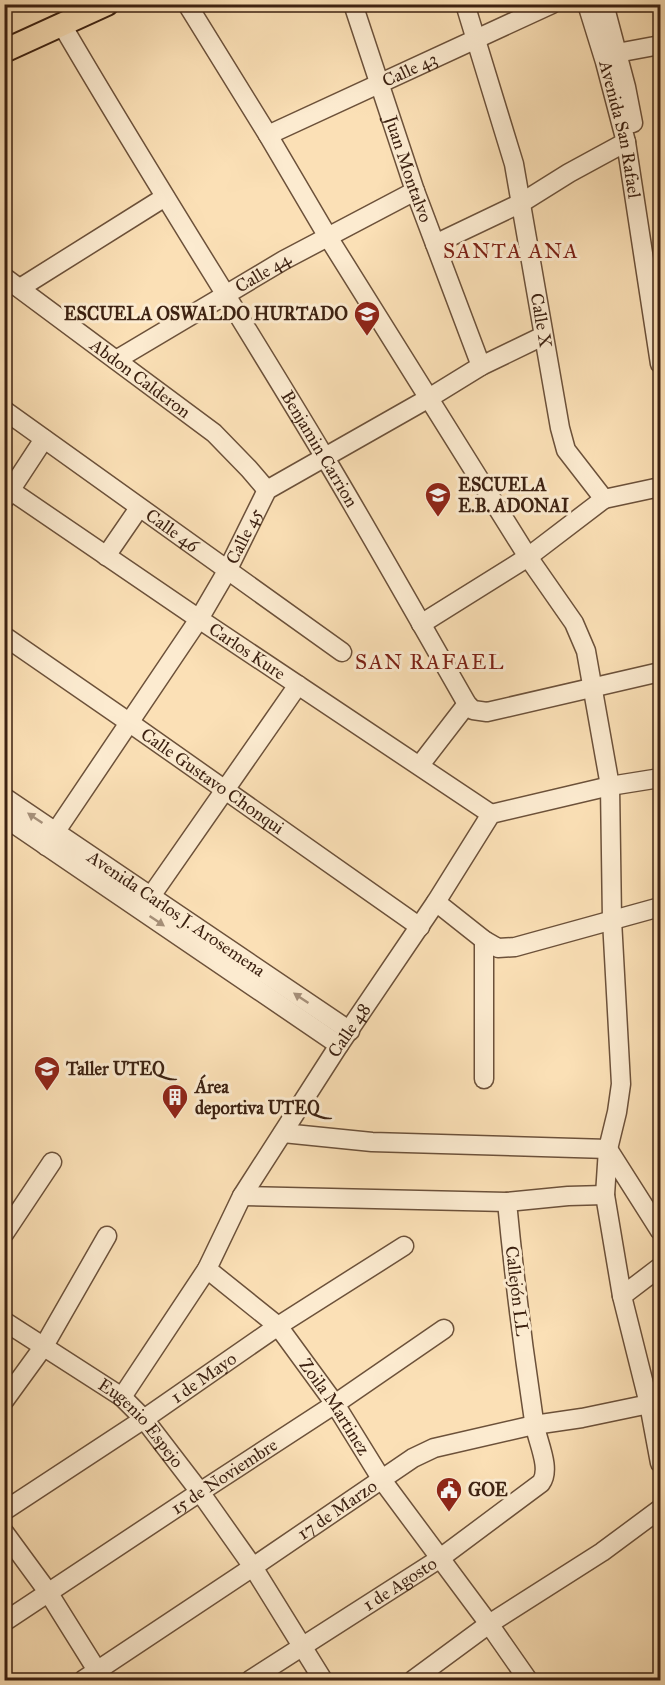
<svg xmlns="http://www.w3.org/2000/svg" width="665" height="1685" font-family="'IM FELL Great Primer',serif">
	<rect width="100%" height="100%" fill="#fbe0b6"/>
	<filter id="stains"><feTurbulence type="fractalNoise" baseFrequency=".00333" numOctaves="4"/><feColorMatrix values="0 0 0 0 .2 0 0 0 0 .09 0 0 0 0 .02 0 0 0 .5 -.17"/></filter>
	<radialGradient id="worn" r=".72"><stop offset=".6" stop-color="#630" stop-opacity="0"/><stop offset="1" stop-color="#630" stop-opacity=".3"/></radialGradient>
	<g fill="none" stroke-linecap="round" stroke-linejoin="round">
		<g stroke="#6c513a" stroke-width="21">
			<g id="minor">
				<path d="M187,4L268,135L328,237L528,557L574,623L586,651L610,786L612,920L621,1084L617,1112L608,1149L372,1142L283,1133"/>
				<path id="s1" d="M353,4L415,191L481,366"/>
				<path id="s2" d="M465,4L514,164L560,428L566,450L604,499L660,487"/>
				<path id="s3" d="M587,4L605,62L626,142L660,364"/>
				<path d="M604,4L626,87L633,123"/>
				<path id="s4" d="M62,25C147,171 238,312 324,456C373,538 420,622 467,704L473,710L487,712L660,672"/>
				<path d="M617,53L660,45"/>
				<path id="s5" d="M268,135L552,4"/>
				<path d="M435,244L521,203L569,173L626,142"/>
				<path id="s6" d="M4,277L214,433L249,469L267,490"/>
				<path d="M20,288L165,197"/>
				<path id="s7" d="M116,360L284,260L415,191"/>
				<path id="s8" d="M4,410L342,652"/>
				<path id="s9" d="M4,486L199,619L491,814"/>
				<path d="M4,500L44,439"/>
				<path d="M106,556L139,508"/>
				<path d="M421,624L528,557L604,499"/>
				<path id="s10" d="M4,636L130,723L420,927"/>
				<path d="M420,765L467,704"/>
				<path id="s11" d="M4,797L350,1031"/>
				<path d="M4,817L339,1045"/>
				<path id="s12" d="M46,846L199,619L227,571L267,490L429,398L481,366L543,336"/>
				<path d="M151,896L298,685"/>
				<path d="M436,902L484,940L498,948L515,947L660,907"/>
				<path d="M484,1079V940"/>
				<path d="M242,1196L507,1202"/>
				<path d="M660,1231L608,1149L605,1195L622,1296L660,1267"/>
				<path d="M4,1234L52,1162"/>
				<path id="s13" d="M207,1269L278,1326L335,1404L382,1480L489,1624L528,1680"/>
				<path d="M622,1296L649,1404L660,1397"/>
				<path id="s14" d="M4,1321L122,1397L144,1419L200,1492L253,1567L323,1680"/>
				<path id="s15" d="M122,1397L207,1269L242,1196L339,1045L436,902L491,814L610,786L660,778"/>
				<path d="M4,1401L44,1346L107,1236"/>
				<path id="s16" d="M4,1511L144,1419L278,1326L404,1246"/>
				<path d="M4,1532L48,1592L103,1680"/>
				<path id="s17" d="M4,1622L200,1492L335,1404L444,1329"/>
				<path id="s18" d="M83,1680L253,1567L413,1458L434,1448L534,1425L582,1418L649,1404L660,1463"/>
				<path id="s19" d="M250,1680L439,1559L541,1483C552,1468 536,1439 534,1421C523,1348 514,1275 507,1202L568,1196L605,1195"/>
				<path d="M413,1680L489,1624L602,1552L660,1509"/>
			</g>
		</g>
		<g stroke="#3c2111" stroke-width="26">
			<path id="major" d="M4,51L107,4"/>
		</g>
		<use href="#minor" stroke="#fcebd0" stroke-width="18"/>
		<use href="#major" stroke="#fbe0b6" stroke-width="22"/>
	</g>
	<defs><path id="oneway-solid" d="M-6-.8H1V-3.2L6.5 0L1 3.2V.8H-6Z" transform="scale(1.5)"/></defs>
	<g fill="#a6907a">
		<use href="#oneway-solid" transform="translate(35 818) rotate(-146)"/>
		<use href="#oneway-solid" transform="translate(157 921) rotate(34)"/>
		<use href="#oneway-solid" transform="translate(301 998) rotate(-146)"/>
	</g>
	<defs>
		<g id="school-pin" transform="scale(1.35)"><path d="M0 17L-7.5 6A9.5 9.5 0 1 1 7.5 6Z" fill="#8f2418" stroke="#fcebd0"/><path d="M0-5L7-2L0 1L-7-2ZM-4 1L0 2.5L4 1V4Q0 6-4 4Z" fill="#fff"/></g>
		<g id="university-pin" transform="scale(1.35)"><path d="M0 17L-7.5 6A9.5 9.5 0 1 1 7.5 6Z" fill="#8f2418" stroke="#fcebd0"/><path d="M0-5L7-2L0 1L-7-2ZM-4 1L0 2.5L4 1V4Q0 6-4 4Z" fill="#fff"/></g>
		<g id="building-pin" transform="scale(1.35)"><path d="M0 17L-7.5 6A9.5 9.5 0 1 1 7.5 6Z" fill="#8f2418" stroke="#fcebd0"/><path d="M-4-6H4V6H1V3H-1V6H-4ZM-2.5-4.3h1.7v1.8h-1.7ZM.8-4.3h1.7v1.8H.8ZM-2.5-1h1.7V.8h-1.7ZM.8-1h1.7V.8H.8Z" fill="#fff"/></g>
		<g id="civic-pin" transform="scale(1.35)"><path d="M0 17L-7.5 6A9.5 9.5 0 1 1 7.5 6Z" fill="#8f2418" stroke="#fcebd0"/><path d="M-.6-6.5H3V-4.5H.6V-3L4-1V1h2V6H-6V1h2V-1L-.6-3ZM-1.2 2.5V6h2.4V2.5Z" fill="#fff"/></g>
	</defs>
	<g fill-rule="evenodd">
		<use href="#school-pin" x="367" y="314"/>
		<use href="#school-pin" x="438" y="495"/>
		<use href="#university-pin" x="47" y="1069"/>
		<use href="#building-pin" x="175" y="1097"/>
		<use href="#civic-pin" x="449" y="1490"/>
	</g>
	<g text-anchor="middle" stroke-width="6" stroke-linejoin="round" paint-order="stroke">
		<g font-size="18" fill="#3c2111" stroke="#fcebd0">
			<text dy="6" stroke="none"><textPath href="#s5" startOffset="156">Calle 43</textPath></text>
			<text dy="6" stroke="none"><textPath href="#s3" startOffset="130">Avenida San Rafael</textPath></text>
			<text dy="6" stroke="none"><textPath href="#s1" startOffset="174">Juan Montalvo</textPath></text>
			<text dy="6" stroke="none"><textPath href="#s7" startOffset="171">Calle 44</textPath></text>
			<text dy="6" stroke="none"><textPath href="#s2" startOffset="326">Calle X</textPath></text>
			<text dy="6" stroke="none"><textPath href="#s6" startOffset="170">Abdon Calderon</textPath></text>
			<text dy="6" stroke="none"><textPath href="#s4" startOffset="496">Benjamin Carrion</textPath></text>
			<text dy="6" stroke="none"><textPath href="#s8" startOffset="207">Calle 46</textPath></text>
			<text dy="6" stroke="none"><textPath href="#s12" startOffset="368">Calle 45</textPath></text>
			<text dy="6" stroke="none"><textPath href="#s9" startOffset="294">Carlos Kure</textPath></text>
			<text dy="6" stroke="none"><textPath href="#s10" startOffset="254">Calle Gustavo Chonqui</textPath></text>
			<text dy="6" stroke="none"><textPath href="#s11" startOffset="208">Avenida Carlos J. Arosemena</textPath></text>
			<text dy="6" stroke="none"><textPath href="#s15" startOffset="432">Calle 48</textPath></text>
			<text transform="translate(517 1291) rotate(83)" y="6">Callejón LL</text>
			<text dy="6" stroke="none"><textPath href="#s16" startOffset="240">1 de Mayo</textPath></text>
			<text dy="6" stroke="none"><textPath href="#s13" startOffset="190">Zoila Martinez</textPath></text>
			<text dy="6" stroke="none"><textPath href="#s14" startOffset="172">Eugenio Espejo</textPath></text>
			<text dy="6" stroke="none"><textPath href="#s17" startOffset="264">15 de Noviembre</textPath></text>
			<text dy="6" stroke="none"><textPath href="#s18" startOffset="306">17 de Marzo</textPath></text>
			<text dy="6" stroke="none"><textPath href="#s19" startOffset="178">1 de Agosto</textPath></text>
		</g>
		<g font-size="18" font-weight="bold" fill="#3c2111" stroke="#fcebd0" text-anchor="start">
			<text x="348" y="320" text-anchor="end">ESCUELA OSWALDO HURTADO</text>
			<text x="458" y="491">ESCUELA<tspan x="458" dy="21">E.B. ADONAI</tspan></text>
			<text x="66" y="1075">Taller UTEQ</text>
			<text x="195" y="1093">Área<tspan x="195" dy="21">deportiva UTEQ</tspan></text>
			<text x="468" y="1496">GOE</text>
		</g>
		<g font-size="21" letter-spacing="1.5" fill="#7a1f14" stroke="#fcebd0">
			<text x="511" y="258">SANTA ANA</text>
			<text x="430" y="669">SAN RAFAEL</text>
		</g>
	</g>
	<rect width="665" height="1685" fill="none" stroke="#fbe0b6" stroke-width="24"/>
	<rect x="6" y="6" width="653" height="1673" fill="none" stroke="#3c2111" stroke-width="3"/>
	<rect x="12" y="12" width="641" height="1661" fill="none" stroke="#3c2111" stroke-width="1.5"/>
	<rect width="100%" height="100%" filter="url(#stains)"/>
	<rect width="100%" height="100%" fill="url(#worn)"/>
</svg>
